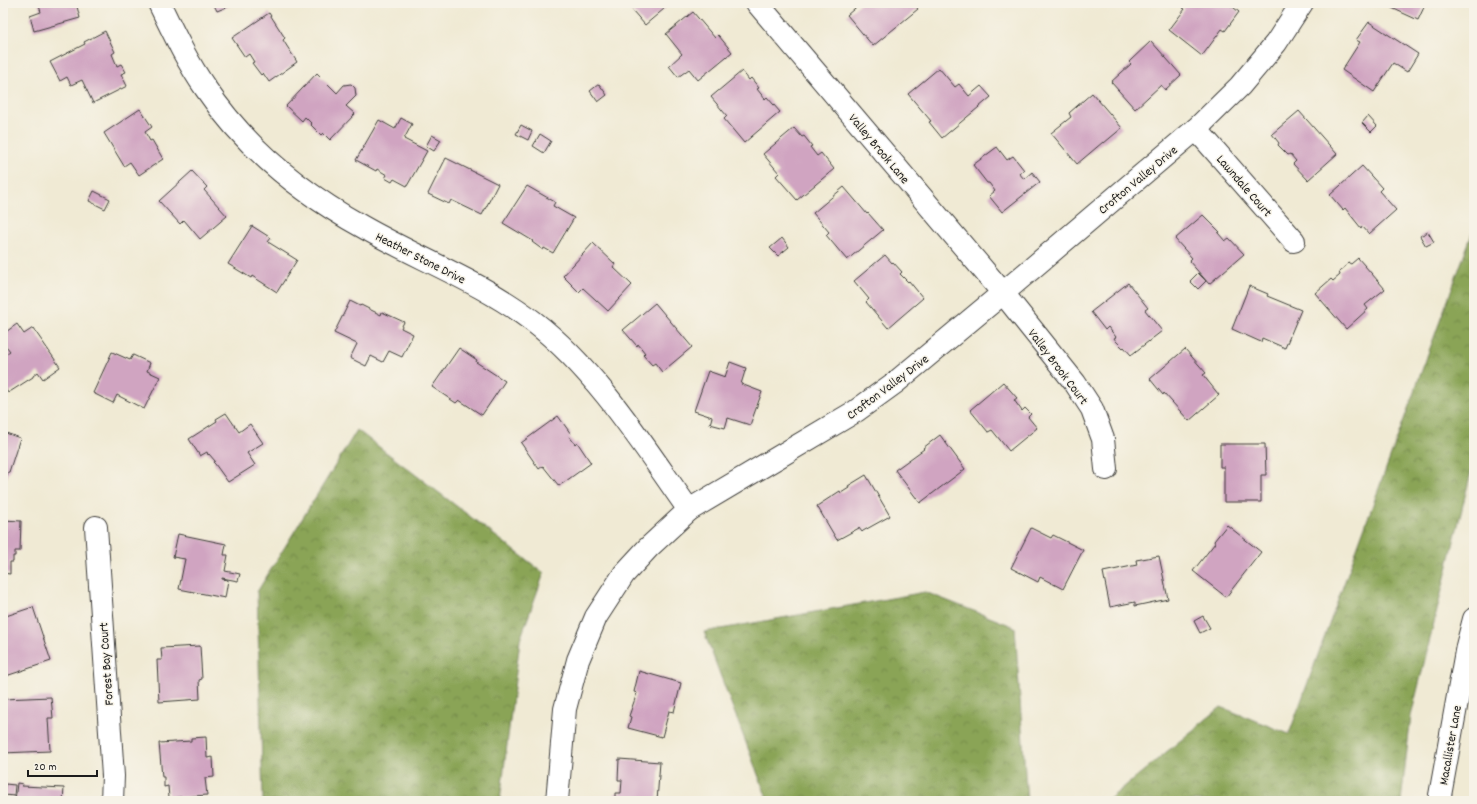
<svg xmlns="http://www.w3.org/2000/svg" width="1477" height="804" font-family="Dekko,sans-serif">
	<defs>
		<pattern id="forest-crowns" width="20" height="18" patternUnits="userSpaceOnUse"><rect width="20" height="18" fill="#8aa456"/><path d="M2 6a3 3 0 1 1 6 0M12 15a3 3 0 1 1 6 0" fill="none" stroke="#708546"/></pattern>
	</defs>
	<rect width="100%" height="100%" fill="#f7f3e8"/>
	<filter id="ink" filterUnits="userSpaceOnUse"><feTurbulence type="fractalNoise" baseFrequency=".025" numOctaves="2"/><feDisplacementMap in="SourceGraphic" scale="8" xChannelSelector="R" yChannelSelector="G"/><feConvolveMatrix kernelMatrix="1 2 1 2 8 2 1 2 1" color-interpolation-filters="sRGB"/></filter>
	<filter id="wash" filterUnits="userSpaceOnUse"><feTurbulence type="fractalNoise" baseFrequency=".012" numOctaves="4" result="noise"/><feDisplacementMap in="SourceGraphic" scale="16" xChannelSelector="R" yChannelSelector="G"/><feGaussianBlur stdDeviation="0.9" result="paint"/><feColorMatrix in="noise" values="0 0 0 0 0 0 0 0 0 0 0 0 0 0 0 0 0 1.4 0 .05"/><feComposite in="paint" operator="in"/></filter>
	<g filter="url(#wash)">
		<rect width="100%" height="100%" fill="#f0ead4"/>
		<g fill="url(#forest-crowns)" stroke="#536039">
			<path d="M1474,228V460L1411,716L1401,801H1107L1221,707L1289,734Z"/>
			<path d="M357,430L544,573L520,640L500,801H263L257,592Z"/>
			<path d="M925,592L1015,627L1027,801H768L704,632Z"/>
		</g>
		<g id="blocks">
			<g fill="#d0a4c1">
				<path d="M38,3H76L80,18L34,31L30,16L41,12Z"/>
				<path d="M213,3H237L217,11Z"/>
				<path d="M626,3H671L645,25Z"/>
				<path d="M861,3H913L918,9L873,46L847,15Z"/>
				<path d="M1187,3H1228L1239,12L1225,31L1222,29L1202,56L1169,30L1185,9L1183,8Z"/>
				<path d="M1381,3H1426L1418,20Z"/>
				<path d="M693,12L715,38L718,35L719,36L732,52L698,80L689,69L678,77L669,66L682,54L666,34Z"/>
				<path d="M269,13L285,38L283,40L297,62L269,82L263,73L261,75L252,63L254,62L249,54L245,57L232,38Z"/>
				<path d="M1369,22L1418,54L1407,72L1393,63L1374,92L1342,70L1360,42L1356,40Z"/>
				<path d="M105,31L115,52L112,54L117,66L121,64L126,72L121,74L127,86L93,103L82,80L71,85L67,77L60,81L50,62L85,44L84,42Z"/>
				<path d="M1151,41L1181,75L1165,90L1161,85L1135,109L1111,82L1131,64L1129,62L1130,61Z"/>
				<path d="M939,68L955,87L959,84L969,96L981,86L991,97L942,138L929,122L931,121L908,94Z"/>
				<path d="M742,71L749,80L751,78L759,88L757,89L765,99L767,97L780,112L744,143L724,119L727,116L711,97Z"/>
				<path d="M317,73L337,93L344,85L351,84L355,88L356,96L346,106L355,114L330,140L323,133L321,135L311,125L312,124L305,117L302,121L286,106Z"/>
				<path d="M599,84L607,95L598,102L590,91Z"/>
				<path d="M1092,93L1122,128L1104,143L1103,142L1077,164L1051,133L1071,117L1069,113Z"/>
				<path d="M140,109L152,127L145,132L150,141L152,140L163,159L139,175L130,162L124,166L104,133Z"/>
				<path d="M1299,111L1337,154L1308,180L1293,164L1296,161L1290,154L1288,155L1278,145L1279,143L1272,134Z"/>
				<path d="M1368,116L1377,126L1371,132L1362,123Z"/>
				<path d="M401,118L412,124L404,139L427,151L407,186L394,179L392,182L385,178L387,175L377,169L376,171L356,160L379,120L395,129Z"/>
				<path d="M521,125L532,131L528,140L516,134Z"/>
				<path d="M794,128L802,137L804,136L812,146L810,147L817,156L821,153L834,169L797,200L776,176L779,173L763,154Z"/>
				<path d="M540,134L551,141L544,153L533,146Z"/>
				<path d="M432,135L441,140L434,151L426,146Z"/>
				<path d="M997,147L1007,160L1013,156L1024,170L1019,173L1024,179L1032,172L1040,182L1002,212L989,196L995,191L989,183H987L973,165Z"/>
				<path d="M446,158L498,184L482,215L451,200L449,204L428,194Z"/>
				<path d="M1362,166L1382,188L1379,191L1396,210L1369,234L1362,226L1361,228L1345,208L1343,210L1330,195Z"/>
				<path d="M192,171L207,187L204,190L227,216L200,239L184,220L180,224L159,201Z"/>
				<path d="M527,186L555,202L553,206L574,218L553,253L544,248L543,250L532,242L533,241L503,223Z"/>
				<path d="M844,187L867,214L868,213L883,230L847,260L826,235L829,232L813,213Z"/>
				<path d="M94,191L110,199L105,209L89,201Z"/>
				<path d="M1203,215L1220,232L1218,233L1225,241L1229,238L1244,254L1209,284L1189,261L1192,258L1175,239Z"/>
				<path d="M252,226L271,238L268,242L297,260L277,292L252,276L251,278L228,264Z"/>
				<path d="M1428,232L1434,242L1426,246L1420,236Z"/>
				<path d="M782,238L789,247L778,256L770,248Z"/>
				<path d="M593,243L615,264L613,267L632,285L608,311L583,288L579,292L563,276Z"/>
				<path d="M885,255L892,263L893,262L902,272L900,274L908,282L909,281L923,298L888,328L866,302L869,299L854,281Z"/>
				<path d="M1358,258L1385,289L1365,305L1368,309L1346,329L1315,293L1331,279L1333,281L1340,275L1339,272L1349,263L1351,264Z"/>
				<path d="M1198,273L1206,281L1198,289L1190,281Z"/>
				<path d="M1128,283L1148,308L1145,310L1162,331L1131,355L1124,347L1123,348L1116,341L1114,338L1116,337L1108,327L1105,330L1091,312Z"/>
				<path d="M1249,286L1268,294L1267,296L1301,310L1285,348L1262,338L1261,342L1232,329Z"/>
				<path d="M350,301L360,306L361,305L381,315L382,312L404,322L401,328L413,334L402,357L389,351L383,362L371,356L366,366L350,358L357,344L334,333Z"/>
				<path d="M655,303L692,347L662,372L655,363L652,365L643,355L645,353L638,344L637,346L623,330Z"/>
				<path d="M17,324L24,334L33,328L60,367L43,379L38,372L33,376V377L8,393L3,385V356L10,351L3,342V334Z"/>
				<path d="M459,348L477,360L476,362L505,381L482,415L459,400L456,403L432,387Z"/>
				<path d="M1185,349L1206,373L1203,375L1219,395L1189,421L1164,393L1163,395L1150,379Z"/>
				<path d="M112,352L130,360L133,355L150,363L147,371L160,377L144,409L117,395L113,403L93,393Z"/>
				<path d="M730,362L746,368L741,384L762,392L750,425L728,418L725,428L710,424L712,417L694,411L708,371L725,377Z"/>
				<path d="M1003,382L1017,398L1014,400L1022,411L1025,408L1031,414L1028,417L1037,428L1009,451L992,430L988,432L970,410Z"/>
				<path d="M226,413L239,432L250,424L263,443L247,453L255,465L228,482L215,464L213,462L215,461L209,454L208,455L207,452L200,456L189,439L217,421L216,419Z"/>
				<path d="M558,416L571,434L569,436L575,444L577,442L591,463L559,486L543,466L539,469L521,443Z"/>
				<path d="M3,432L20,438L9,472H8L3,486Z"/>
				<path d="M940,435L965,469L920,503L895,470L924,449L923,448Z"/>
				<path d="M1220,444H1265L1266,475H1261V502H1224V467H1220Z"/>
				<path d="M866,475L890,516L863,531L862,532L859,528L837,540L817,506L840,491L841,493L849,488L848,486Z"/>
				<path d="M3,520L21,521L20,551H15V556H13V562H10V574L3,573Z"/>
				<path d="M1227,525L1261,552L1226,597L1193,571L1215,543L1214,541Z"/>
				<path d="M1031,528L1051,538L1053,535L1083,550L1063,589L1040,577L1038,582L1011,568Z"/>
				<path d="M178,534L226,544L224,555H228L225,571L240,574L238,581L222,578V579L228,580L225,598L179,589L185,559L173,557Z"/>
				<path d="M1159,556L1168,599L1135,606V602L1110,607L1103,572L1137,565L1136,560Z"/>
				<path d="M33,607L51,661L6,676L3,665V617Z"/>
				<path d="M1203,616L1210,628L1200,633L1194,621Z"/>
				<path d="M200,646L202,679L199,680L200,699L159,702L157,660H162L161,648Z"/>
				<path d="M639,671L681,683L674,712L669,711L662,737L628,728L631,717L629,716L637,693L634,692Z"/>
				<path d="M51,697L53,718H48L50,751L3,753V699Z"/>
				<path d="M206,737L207,758L213,757L214,777L205,778L207,795L169,798L168,786L164,787V777H162L159,743L191,741V738Z"/>
				<path d="M619,759L660,762L657,801H615V793H621L622,780H618Z"/>
				<path d="M17,783L23,784L22,786L64,788L63,801H15Z"/>
				<path d="M5,784L15,785L14,796L4,795Z"/>
			</g>
		</g>
	</g>
	<g filter="url(#ink)">
		<use href="#blocks" fill-opacity="0" stroke="#3c3b38" stroke-width="1"/>
		<g fill="none" stroke-linecap="round" stroke-linejoin="round">
			<g stroke="#3c3b38" stroke-width="24">
				<g id="minor">
					<path d="M159,3C173,32 187,62 206,89C245,147 302,193 363,227C419,259 482,282 534,322C597,371 643,445 689,510"/>
					<path d="M757,3L1003,293L1075,383L1092,409L1103,439L1106,469"/>
					<path d="M1196,129L1294,241"/>
					<path d="M96,527L113,776L112,801"/>
					<path d="M557,801L565,709L578,660L596,617L624,574L648,548L689,510L856,411L896,382L1003,293L1196,129L1240,86L1276,43L1302,3"/>
					<path d="M1439,801L1467,646L1474,619"/>
				</g>
			</g>
			<use href="#minor" stroke="#fff" stroke-width="22"/>
		</g>
	</g>
	<g text-anchor="middle" stroke-width="3" stroke-linejoin="round" paint-order="stroke">
		<g font-size="13" fill="#1c1c1c" stroke="#f7f3e8">
			<text transform="translate(880 148) rotate(50)" y="5">Valley Brook Lane</text>
			<text transform="translate(1137 179) rotate(-40)" y="5">Crofton Valley Drive</text>
			<text transform="translate(1245 185) rotate(49)" y="5">Lawndale Court</text>
			<text transform="translate(421 257) rotate(27)" y="5">Heather Stone Drive</text>
			<text transform="translate(1059 366) rotate(53)" y="5">Valley Brook Court</text>
			<text transform="translate(887 386) rotate(-37)" y="5">Crofton Valley Drive</text>
			<text transform="translate(105 664) rotate(-94)" y="5">Forest Bay Court</text>
			<text transform="translate(1449 745) rotate(-80)" y="5">Macallister Lane</text>
		</g>
	</g>
	<rect width="1477" height="804" fill="none" stroke="#f7f3e8" stroke-width="16"/>
	<path d="M28 770v6h69v-6" fill="none" stroke="#1c1c1c" stroke-width="2"/>
	<text x="34" y="770" font-size="12" fill="#1c1c1c" stroke="#f7f3e8" stroke-width="3" paint-order="stroke">20 m</text>
</svg>
